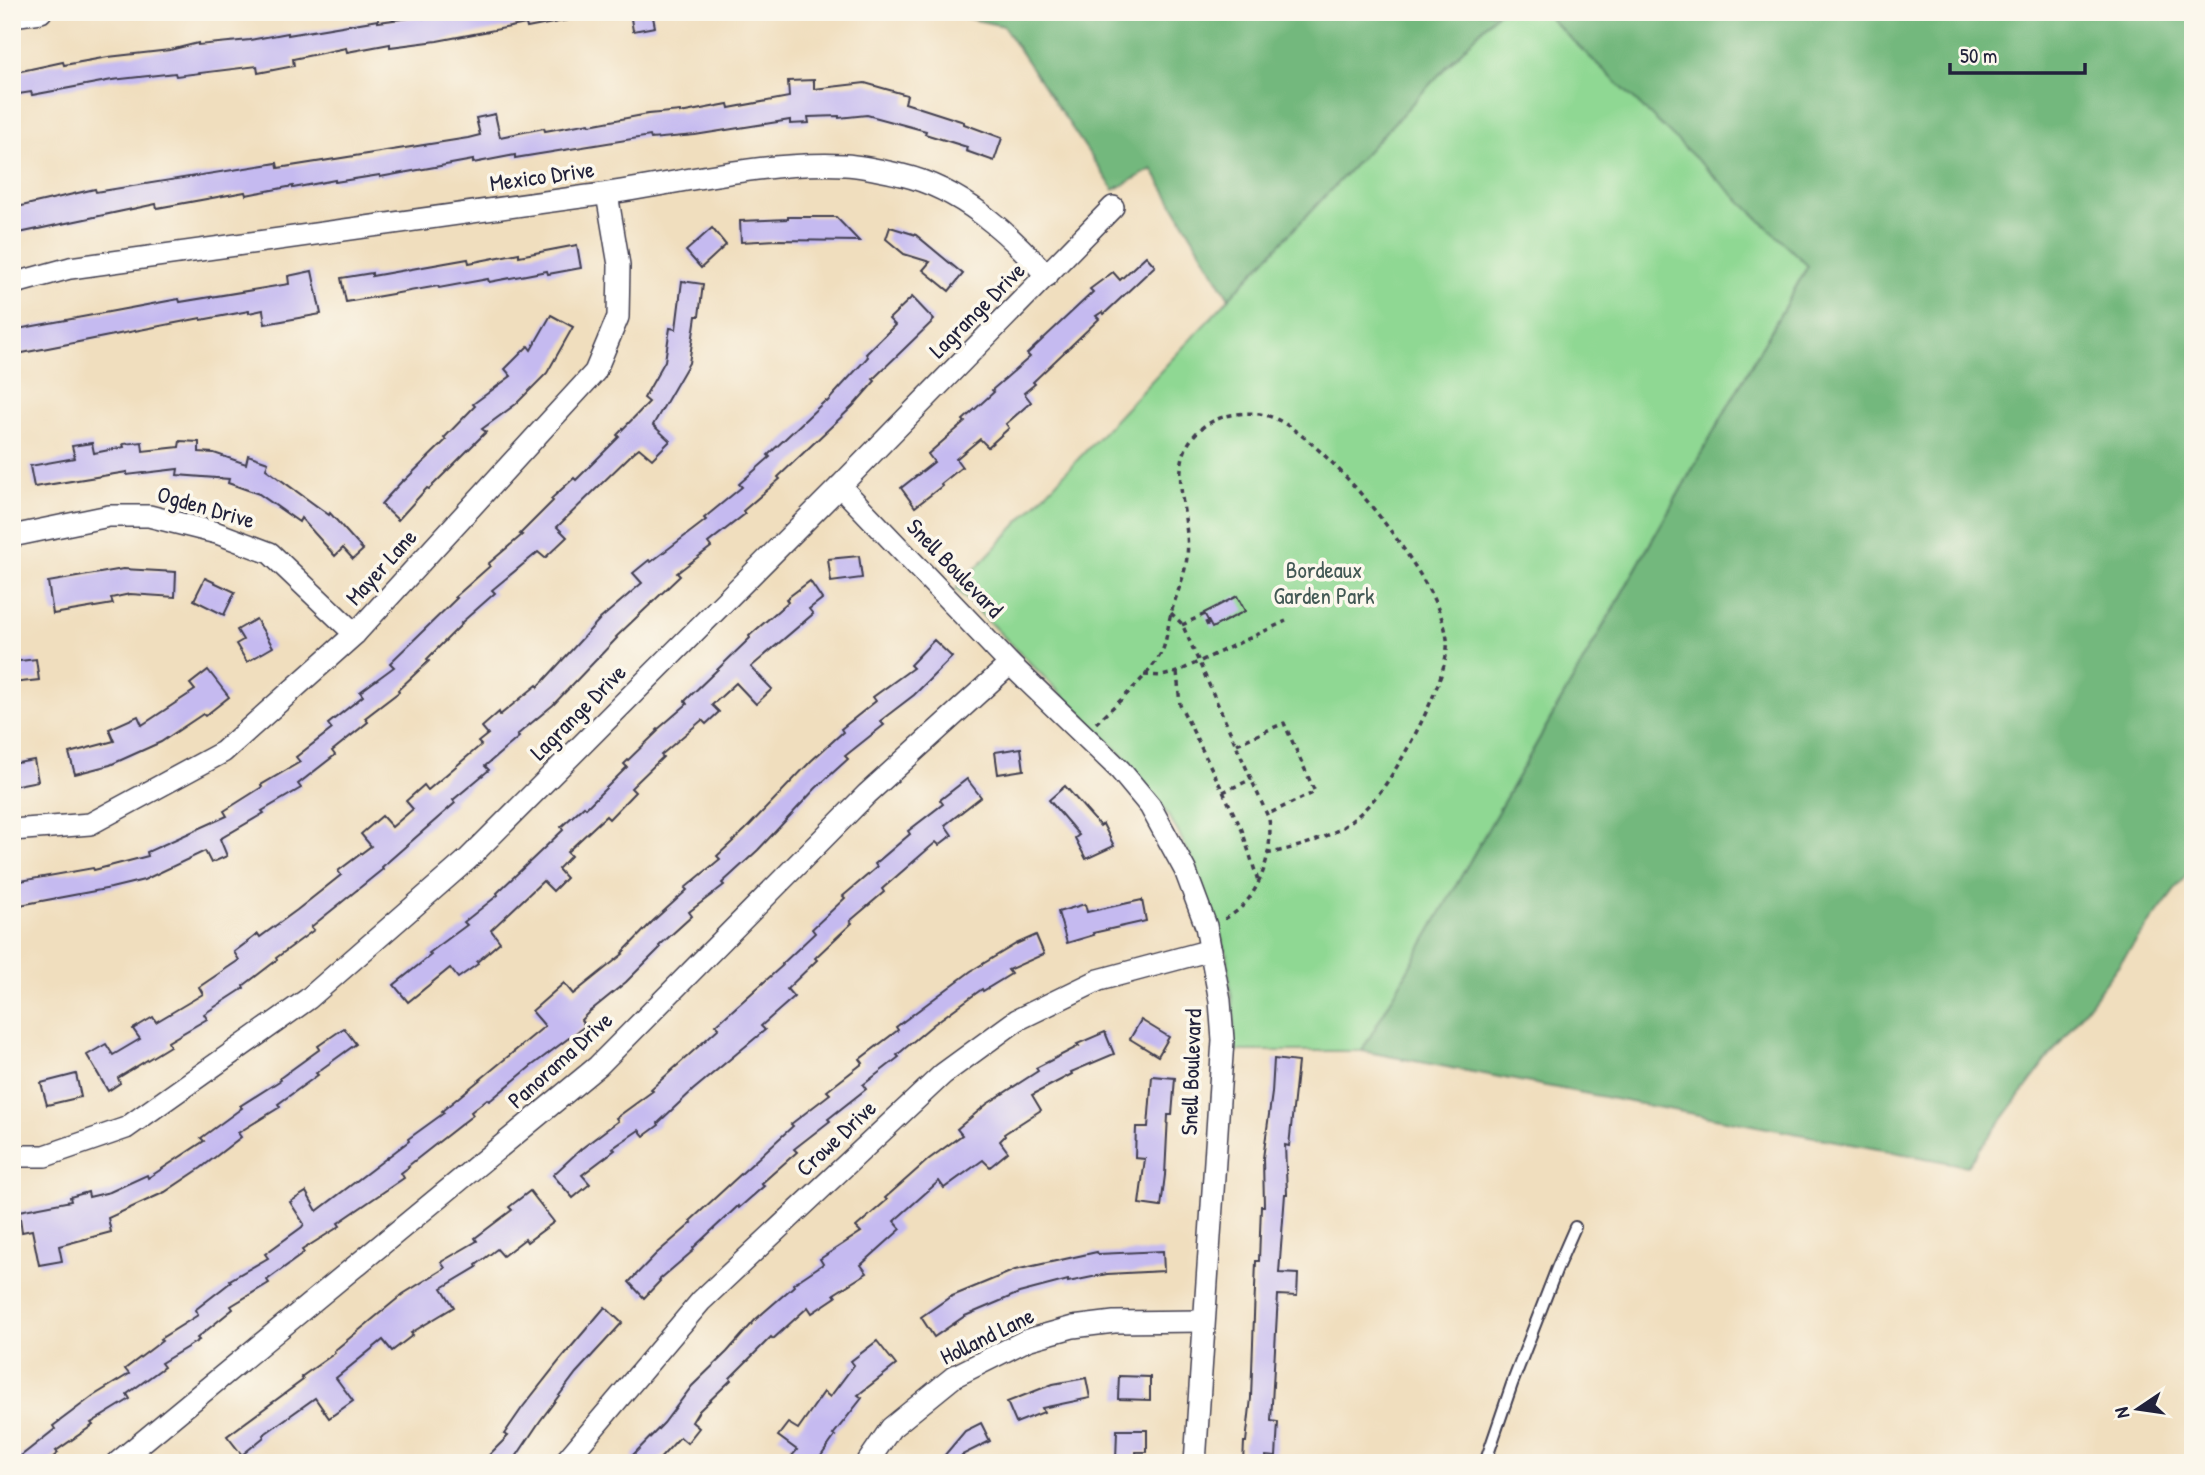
<svg xmlns="http://www.w3.org/2000/svg" width="2205" height="1475" font-family="'Patrick Hand',sans-serif">
	<rect width="100%" height="100%" fill="#fbf7ec"/>
	<filter id="ink" filterUnits="userSpaceOnUse"><feTurbulence type="fractalNoise" baseFrequency=".0143" numOctaves="2"/><feDisplacementMap in="SourceGraphic" scale="14" xChannelSelector="R" yChannelSelector="G"/><feConvolveMatrix kernelMatrix="1 2 1 2 8 2 1 2 1" color-interpolation-filters="sRGB"/></filter>
	<filter id="wash" filterUnits="userSpaceOnUse"><feTurbulence type="fractalNoise" baseFrequency=".00686" numOctaves="4" result="noise"/><feDisplacementMap in="SourceGraphic" scale="28" xChannelSelector="R" yChannelSelector="G"/><feGaussianBlur stdDeviation="1.57" result="paint"/><feColorMatrix in="noise" values="0 0 0 0 0 0 0 0 0 0 0 0 0 0 0 0 0 1.4 0 .05"/><feComposite in="paint" operator="in"/></filter>
	<g filter="url(#wash)">
		<rect width="100%" height="100%" fill="#f0debe"/>
		<path fill="#8fd893" stroke="#587d67" stroke-width="2" d="M1498,12H1543L1808,265L1362,1051H1234V1017L1226,951L1196,867L1178,832L1162,806L1124,757L956,589Z"/>
		<g fill="#73b87d" stroke="#4a6d5c" stroke-width="2">
			<path d="M940,12H1498L1229,298L1152,169L1114,190L1003,26Z"/>
			<path d="M1543,12H2193V866L1967,1166L1362,1051L1808,266Z"/>
		</g>
		<g id="blocks">
			<g fill="#c5baf0">
				<path d="M451,12H574V19L527,28L526,24L437,41L390,47V44L347,52L346,48L293,59L294,66L258,73L257,66L176,76L175,73L112,80L32,95L31,92L12,95V73L63,62L64,65L108,57L170,50L198,43V45L250,40L288,33V35L378,20V22L424,16V18Z"/>
				<path d="M630,12H652L655,27L633,31Z"/>
				<path d="M814,80V89L865,83L907,95L905,103L964,122V124L1002,138L994,161L966,151L967,147L925,134L926,131L867,115L839,118V116L808,117L809,123L790,124V120L695,135L651,139L650,136L515,158V155L473,163V160L380,177V175L335,182V180L293,188V186L246,195L245,192L157,208L156,204L19,233L13,208L95,189L96,192L277,163L278,168L468,138L480,135L476,118L495,114L500,137L544,128L545,131L589,123L590,125L648,114L680,111V113L728,104L729,108L789,97L788,81Z"/>
				<path d="M788,217H836L859,241L776,240L741,242L740,221L788,219Z"/>
				<path d="M890,227L916,235L963,274L949,291L923,270L930,262L904,254L886,239Z"/>
				<path d="M712,228L726,245L701,268L686,251Z"/>
				<path d="M577,245L581,268L548,274L547,271L489,282L488,279L439,288L438,286L346,302L341,278L372,273V276L468,259L469,263L519,253V256Z"/>
				<path d="M1146,256L1155,266L1104,314L1102,312L1096,316L1099,319L1033,382L1035,384L1024,393L1031,402L1006,424L1009,428L988,447L980,439L956,459L962,467L941,484L942,486L915,507L901,488L934,462L928,454L965,422L963,420L994,392L992,390L1030,357L1027,354L1093,292L1090,289L1113,272L1120,280Z"/>
				<path d="M312,271L321,314L265,324L263,310L249,313V311L201,320V318L12,355V330L179,299L180,302L289,284L288,276Z"/>
				<path d="M682,281L703,284L699,316H696L689,363L653,425L670,441L652,459L639,448L634,452L557,527L567,537L545,558L538,552L492,590L495,593L461,623L462,624L427,659L429,661L398,690L399,692L365,718L368,722L332,751L335,755L298,784L301,788L262,811L264,813L220,839L227,856L211,863L205,851L144,880L111,888L20,905L15,882L93,868L94,870L148,856L147,852L227,816L224,811L262,787L261,785L300,762L296,757L332,729L328,724L363,696L360,692L394,667L390,663L457,598L455,597L490,566L488,564L522,535L520,534L553,501L551,499L574,478L576,480L619,437L617,435L649,402L644,398L665,361L670,328L676,329Z"/>
				<path d="M912,297L934,320L873,379L875,381L853,406L778,477L780,479L743,511L745,514L708,543L711,547L677,573L680,576L616,637L617,638L553,705L517,735L519,737L485,766L489,770L453,800L455,803L382,867L383,869L311,927L314,930L276,958L277,960L243,986L244,988L204,1014L207,1019L168,1042L170,1046L118,1078L120,1083L108,1091L87,1055L106,1044L113,1055L140,1039L133,1029L153,1017L156,1022L203,994L199,987L239,960L234,952L258,934L260,937L297,910L341,875L338,871L371,846L361,834L382,816L392,827L413,809L406,801L424,785L428,790L481,745L478,742L488,734L482,727L499,712L500,715L537,685L538,687L599,620L642,583L633,573L649,560L651,562L706,520L704,518L742,487L739,484L770,457L768,455L825,401L827,402L868,357L866,354L895,325L889,319Z"/>
				<path d="M551,315L573,327L547,373L516,404L482,429L486,432L429,489L427,488L398,520L381,504L403,480L404,481L446,440L444,438L475,406L473,404L511,376L505,369L528,346L531,350Z"/>
				<path d="M180,441L199,442V452L214,453L246,464L248,455L268,462L266,469L329,515L330,513L363,550L353,559L343,548L335,556L301,518L299,522L259,494L228,483L229,479L177,475L178,469L127,475V472L34,487L30,466L75,458L72,446L92,443L94,453L124,447L123,444L142,442L143,451L179,447Z"/>
				<path d="M859,556L862,578L831,582L828,559Z"/>
				<path d="M123,569L176,572L175,597L130,594L111,598L113,604L53,614L48,582Z"/>
				<path d="M205,578L235,592L224,615L194,600Z"/>
				<path d="M810,581L822,599L809,609L813,614L751,667L772,689L756,704L736,683L712,705L719,712L706,724L702,720L661,755L663,757L631,788L635,792L609,819L606,816L567,852L571,856L558,869L566,878L553,891L543,881L491,930L500,942L477,962L478,964L458,978L450,968L408,1002L394,985L431,955L429,953L467,925L464,922L498,895L497,893L563,830L561,827L584,806L586,808L627,767L624,764L658,731L657,730L687,704L685,701L750,638L749,636L788,602L786,599Z"/>
				<path d="M1237,596L1245,611L1212,628L1204,613Z"/>
				<path d="M256,619L273,647L247,662L236,644L243,640L237,630Z"/>
				<path d="M934,640L952,657L914,695L880,721L884,725L845,756L848,759L816,788L758,850L722,883L724,885L689,912L692,916L659,946L660,948L626,982L589,1012L581,1020L585,1026L530,1067L492,1099L489,1101L487,1099L471,1112L473,1115L408,1166L409,1167L401,1173L404,1178L338,1223L340,1226L302,1250L304,1253L267,1280L269,1283L231,1306L233,1309L197,1338L199,1340L161,1363L164,1367L127,1394L130,1399L91,1423L93,1425L56,1451L58,1453L46,1463H12L55,1429L53,1426L93,1396L129,1374L125,1369L162,1341L160,1339L198,1315L195,1310L231,1282L230,1280L268,1258L265,1254L302,1227L304,1224L290,1202L306,1192L317,1211L409,1141L408,1139L444,1113L442,1111L545,1026L532,1011L564,983L573,994L623,954L622,953L653,921L687,890L685,888L720,859L717,856L745,830L811,761L843,732L841,729L876,701L873,697L913,668L910,665Z"/>
				<path d="M36,659L39,680L12,683V662Z"/>
				<path d="M208,670L229,697L205,716L203,714L161,742L110,765L75,774L69,753L114,741L109,729L138,716L142,725L195,690L190,684Z"/>
				<path d="M1021,748L1024,770L998,774L995,752Z"/>
				<path d="M34,760L38,781L12,786V764Z"/>
				<path d="M967,779L981,797L945,825L952,835L939,845L936,842L882,889L884,892L850,921L852,923L815,958L817,960L787,989L794,997L761,1026L765,1030L693,1090L658,1123L659,1125L644,1136L639,1130L613,1148L615,1150L582,1175L590,1184L573,1198L553,1175L581,1149L618,1121L616,1118L653,1091L651,1089L719,1028L716,1025L782,966L781,965L815,933L812,929L845,898L843,896L877,867L875,864L910,834L908,831L943,804L940,800Z"/>
				<path d="M1065,786L1100,826L1103,824L1114,846L1086,859L1075,838L1079,835L1049,800Z"/>
				<path d="M1142,900L1146,921L1093,933L1094,935L1067,943L1058,912L1085,904L1087,912Z"/>
				<path d="M1036,935L1044,954L1008,970L1011,974L983,991L982,989L934,1024L897,1055L899,1057L863,1085L866,1089L828,1119L830,1121L794,1149L797,1152L761,1184L764,1186L739,1208L738,1206L693,1248L694,1250L659,1280L660,1281L644,1298L629,1282L656,1254L692,1223L690,1221L793,1126L791,1124L830,1094L827,1091L863,1063L860,1059L898,1030L896,1027L971,971L1016,944Z"/>
				<path d="M1141,1020L1169,1037L1158,1056L1130,1039Z"/>
				<path d="M344,1028L356,1044L316,1073L318,1075L278,1104L280,1107L238,1133L241,1137L201,1168L165,1192L108,1218L111,1232L59,1246L62,1261L39,1265L32,1230L22,1232L19,1211L71,1201L70,1197L88,1192L89,1197L110,1192L147,1175L148,1178L204,1141L201,1138L242,1108L240,1106L281,1080L280,1078L320,1049L318,1046Z"/>
				<path d="M1105,1032L1114,1054L1071,1072L1072,1074L1032,1095L1041,1110L1004,1134L1005,1136L1000,1141L1008,1152L990,1167L983,1160L944,1188L939,1181L894,1221L901,1229L861,1265L867,1273L834,1294L836,1297L812,1313L808,1307L773,1339L771,1337L730,1378L731,1380L699,1411L692,1422L699,1428L687,1443L680,1437L656,1463H640L632,1456L664,1423L692,1386L727,1352L756,1319L794,1286L793,1284L823,1264L820,1259L861,1232L856,1227L887,1200L885,1198L929,1159L962,1135L957,1129L987,1104L1038,1071L1036,1068L1079,1046L1077,1044Z"/>
				<path d="M1274,1059L1298,1062L1289,1146L1285,1145L1287,1194H1285L1279,1273L1298,1274L1297,1296L1278,1295L1271,1421L1278,1422L1276,1457L1266,1456V1463H1243L1244,1442H1246L1251,1398L1256,1261H1259L1261,1206H1264L1263,1158L1272,1093Z"/>
				<path d="M76,1074L81,1097L47,1105L41,1083Z"/>
				<path d="M1152,1076L1175,1078L1172,1115H1168L1165,1175L1161,1207L1139,1204L1145,1159L1135,1158L1136,1127H1148Z"/>
				<path d="M530,1191L554,1222L527,1242L525,1239L503,1256L497,1249L476,1265L477,1267L442,1288L454,1307L411,1333L413,1335L392,1351L383,1340L336,1378L353,1401L329,1418L315,1398L263,1435L264,1437L242,1455L227,1436L303,1380L301,1377L335,1353L334,1351L403,1294L445,1268L441,1262L477,1241L475,1238L512,1210L509,1207Z"/>
				<path d="M1163,1251L1164,1271L1107,1274L1068,1282V1280L1019,1293L965,1316L934,1337L921,1317L950,1297L1015,1270L1097,1252L1098,1254Z"/>
				<path d="M605,1307L622,1323L576,1373L540,1421L512,1463H481L508,1436L504,1434L522,1408L560,1360Z"/>
				<path d="M877,1341L896,1365L858,1395L862,1398L833,1435L835,1436L816,1463H786L797,1450L778,1436L788,1423L798,1429L824,1392L830,1397L854,1365L851,1361Z"/>
				<path d="M1119,1376L1150,1377V1400L1118,1399Z"/>
				<path d="M1086,1378L1090,1398L1042,1408L1044,1412L1016,1423L1007,1402L1053,1384Z"/>
				<path d="M981,1423L990,1441L962,1455L969,1463H938L965,1431Z"/>
				<path d="M1117,1430H1147V1452H1136V1462L1116,1461Z"/>
			</g>
		</g>
	</g>
	<g filter="url(#ink)">
		<use href="#blocks" fill-opacity="0" stroke="#413e4f" stroke-width="2"/>
		<g fill="none" stroke-linecap="round" stroke-linejoin="round">
			<g stroke="#413e4f" stroke-width="14">
				<path id="service" d="M1485,1463L1512,1384L1557,1268L1575,1227"/>
			</g>
			<g stroke="#413e4f" stroke-width="24">
				<g id="minor">
					<path d="M12,16L41,12"/>
					<path d="M12,284L70,268C243,243 416,220 588,196C674,185 758,161 845,165C863,166 884,171 902,175C961,189 1008,232 1047,276"/>
					<path d="M840,486L1010,664L1120,770L1150,806L1185,870L1206,926L1220,1001L1223,1040L1195,1463"/>
					<path d="M12,536L109,516H149L217,533L270,553L355,634"/>
					<path d="M12,830L90,824L223,752L355,634L595,372L618,317L619,265L607,194"/>
					<path d="M12,1156H45L126,1128L308,999L468,859L840,486L1113,207"/>
					<path d="M117,1463L598,1066L867,794L1010,664"/>
					<path d="M564,1463L701,1301L943,1074L1017,1020L1099,980L1211,950"/>
					<path d="M867,1463L891,1428L955,1376L1027,1340L1073,1327L1114,1322L1203,1321"/>
				</g>
			</g>
			<g stroke="#413e4f" stroke-width="3.5" stroke-dasharray="5 5" stroke-linecap="butt">
				<path d="M1171,613L1182,624L1269,819C1274,854 1258,904 1224,919"/>
				<path d="M1182,625L1203,615L1209,628"/>
				<path d="M1177,672L1180,705L1242,830L1259,884"/>
				<path d="M1144,675L1162,676L1177,672L1286,621"/>
				<path d="M1096,723C1116,704 1152,674 1163,649C1167,638 1168,625 1171,613C1176,595 1185,576 1187,557C1192,514 1161,460 1203,427C1222,413 1253,409 1274,418C1329,442 1440,579 1447,639C1451,674 1404,759 1383,788C1374,800 1362,813 1350,822C1326,840 1295,848 1266,854"/>
				<path d="M1237,744L1284,723L1315,792L1268,814"/>
				<path d="M1223,792L1252,779"/>
			</g>
			<use href="#service" stroke="#fff" stroke-width="10"/>
			<use href="#minor" stroke="#fff" stroke-width="21"/>
		</g>
	</g>
	<g text-anchor="middle" stroke-width="7" stroke-linejoin="round" paint-order="stroke">
		<g font-size="23" fill="#22223b" stroke="#fbf7ec">
			<text transform="translate(542 176) rotate(-8)" y="8">Mexico Drive</text>
			<text transform="translate(977 310) rotate(-45)" y="8">Lagrange Drive</text>
			<text transform="translate(206 507) rotate(16)" y="8">Ogden Drive</text>
			<text transform="translate(381 567) rotate(-48)" y="8">Mayer Lane</text>
			<text transform="translate(955 568) rotate(46)" y="8">Snell Boulevard</text>
			<text transform="translate(578 712) rotate(-45)" y="8">Lagrange Drive</text>
			<text transform="translate(560 1060) rotate(-42)" y="8">Panorama Drive</text>
			<text transform="translate(1191 1072) rotate(-88)" y="8">Snell Boulevard</text>
			<text transform="translate(836 1138) rotate(-43)" y="8">Crowe Drive</text>
			<text transform="translate(987 1336) rotate(-26)" y="8">Holland Lane</text>
		</g>
		<g font-size="23" fill="#435955" stroke="#fbf7ec">
			<text x="1324" y="578">Bordeaux<tspan x="1324" dy="26">Garden Park</tspan></text>
		</g>
	</g>
	<rect width="2205" height="1475" fill="none" stroke="#fbf7ec" stroke-width="42"/>
	<g transform="translate(2138 1409) rotate(257)" stroke="#fbf7ec" stroke-width="5" paint-order="stroke">
	<path d="M0-5L12 26L0 18L-12 26Z" fill="#22223b"/>
	<text y="-10" font-size="19" font-weight="bold" text-anchor="middle" fill="#22223b">N</text>
	</g>
	<path d="M1950 63v10h135v-10" fill="none" stroke="#22223b" stroke-width="3.5"/>
	<text x="1960" y="63" font-size="21" fill="#22223b" stroke="#fbf7ec" stroke-width="5" paint-order="stroke">50 m</text>
</svg>
